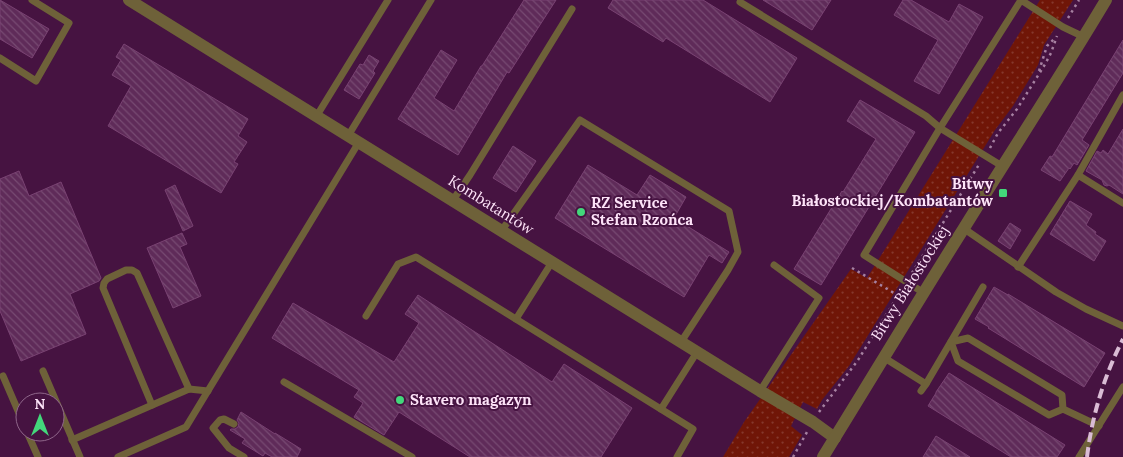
<svg xmlns="http://www.w3.org/2000/svg" width="1123" height="457" font-family="Lora,serif">
	<defs>
		<pattern id="grass-dots" width="8" height="8" patternUnits="userSpaceOnUse" patternTransform="scale(1.25)"><rect width="8" height="8" fill="#701607"/><path d="M2 2h.1M6 6h.1" fill="none" stroke="#85382c" stroke-width="1.8" stroke-linecap="round"/></pattern>
		<pattern id="building-back-hatch" width="6" height="6" patternUnits="userSpaceOnUse" patternTransform="scale(1.25)"><rect width="6" height="6" fill="#5f2b59"/><path d="M-1 5l2 2M0 0l6 6M5-1l2 2" fill="none" stroke="#774a72"/></pattern>
	</defs>
	<rect width="100%" height="100%" fill="#461341"/>
	<path fill="url(#grass-dots)" d="M1040,0H1073L1044,45L1038,65L1013,106L995,130L849,366L822,400L817,409L803,402L791,426L802,435L789,457H723L744,422L851,269L867,278Z"/>
	<g fill="url(#building-back-hatch)" stroke="#794272">
		<path d="M0,0L49,29L32,58L0,39Z"/>
		<path d="M524,0H556L509,73L507,72L458,155L398,119L441,50L457,60L434,98L454,111L481,66H482Z"/>
		<path d="M613,0H703L797,58L770,102L666,38L663,42L608,8Z"/>
		<path d="M763,0H831L812,30Z"/>
		<path d="M903,0H911L949,22L959,4L983,17L939,94L914,81L938,40L894,15Z"/>
		<path d="M1123,40V73L1082,140L1089,145L1077,165L1074,163L1070,169L1069,168L1060,181L1041,170L1050,156L1052,157Z"/>
		<path d="M124,44L248,119L238,136L247,142L234,162L238,164L221,193L108,126L131,86L112,75L121,60L116,57Z"/>
		<path d="M369,55L379,61L373,71L375,73L359,99L344,90L360,64L363,65Z"/>
		<path d="M860,100L915,132L821,285L794,269L842,191L843,192L876,139L847,121Z"/>
		<path d="M1123,129V194L1109,185L1107,186L1104,185L1102,180L1086,171L1097,151L1101,153L1103,150L1108,154Z"/>
		<path d="M513,146L536,161L516,192L493,178Z"/>
		<path d="M588,165L637,195L650,175L686,197L674,218L729,252L722,263L709,255L684,297L555,218Z"/>
		<path d="M19,171L29,196L61,182L101,278L99,281L70,294L86,334L21,361L0,311V179Z"/>
		<path d="M175,185L193,226L183,231L165,190Z"/>
		<path d="M1070,201L1092,214L1086,225L1096,232L1095,234L1106,241L1094,261L1050,234Z"/>
		<path d="M1010,223L1021,230L1010,249L998,241Z"/>
		<path d="M182,233L187,244L180,247L201,296L173,308L147,248Z"/>
		<path d="M994,287L1008,295V294L1105,353L1084,387L988,328L989,327L975,319Z"/>
		<path d="M418,295L552,382L564,364L632,408L601,457H470L399,412L384,435L354,417L363,403L354,397L359,390L272,338L293,303L394,362L419,323L405,314Z"/>
		<path d="M949,373L1065,445L1057,457H1011L928,406L936,393V392Z"/>
		<path d="M241,412L275,434V433L301,449L297,457H272L265,453L263,456L242,443L245,439L230,430L231,429H235L238,427L239,423L237,420Z"/>
		<path d="M936,436L970,457H923Z"/>
	</g>
	<g fill="none" stroke-linecap="round" stroke-linejoin="round">
		<g stroke="#a681a1" stroke-width="2.5" stroke-dasharray="2.5 4" stroke-linecap="butt">
			<path d="M1068,18L1079,0"/>
			<path d="M1039,71L1047,46L1056,37"/>
			<path d="M990,148L998,133L1017,109L1044,66L1051,53L1057,36"/>
			<path d="M852,268L899,296"/>
			<path d="M912,273L980,163"/>
			<path d="M819,412L858,360L901,291"/>
			<path d="M793,457L807,432"/>
		</g>
		<g stroke="#6e6139" stroke-width="7">
			<path d="M740,2L926,116L940,128L1002,166"/>
			<path d="M0,58L36,81L69,23L32,0"/>
			<path d="M316,117L388,0"/>
			<path d="M348,136L431,0"/>
			<path d="M1078,175L1123,95"/>
			<path d="M453,200L470,175L572,9"/>
			<path d="M963,228L1056,292L1086,309L1123,326"/>
			<path d="M502,230L580,120L729,211L738,252L728,270L681,342"/>
			<path d="M1018,267L1078,175L1123,203"/>
			<path d="M924,293L864,255L940,128L1021,0L1063,27L1084,37"/>
			<path d="M366,316L398,264L416,257L693,429L677,457"/>
			<path d="M516,319L552,262"/>
			<path d="M883,357L926,384"/>
			<path d="M43,371L80,457"/>
			<path d="M3,376L25,427"/>
			<path d="M284,382L412,457"/>
			<path d="M760,391L819,298L774,265"/>
			<path d="M921,391L926,384L983,287"/>
			<path d="M152,405L103,288L104,283L107,279L126,270H132L137,273L189,389"/>
			<path d="M661,409L697,352"/>
			<path d="M1063,409L1062,395L968,338L951,342L958,361L1049,415L1063,409L1099,426"/>
			<path d="M234,424L224,419L220,420L213,428L229,448L244,457"/>
			<path d="M27,432L38,457"/>
			<path d="M72,440L189,389L208,391"/>
			<path d="M118,457L186,427L359,142"/>
			<path d="M1079,457L1123,387"/>
		</g>
		<path stroke="#6e6139" stroke-width="12" d="M129,0L760,391L813,422L835,438"/>
		<path stroke="#6e6139" stroke-width="12" d="M823,457C870,381 916,304 964,228C1011,152 1060,77 1106,0"/>
		<path stroke="#dabcd5" stroke-width="4" stroke-dasharray="10 5" stroke-linecap="butt" d="M1087,457C1092,416 1104,376 1123,339"/>
	</g>
	<g fill="#43d77b" stroke="#461341" stroke-width="2">
		<rect x="998" y="188" width="10" height="10" rx="2.5"/>
		<circle cx="581" cy="212" r="5"/>
		<circle cx="400" cy="400" r="5"/>
	</g>
	<g text-anchor="middle" stroke-width="4" stroke-linejoin="round" paint-order="stroke">
		<g font-size="15" font-weight="bold" fill="#fde3f8" stroke="#461341" text-anchor="start">
			<text x="993" y="189" text-anchor="end">Bitwy<tspan x="993" dy="17">Białostockiej/Kombatantów</tspan></text>
			<text x="591" y="208">RZ Service<tspan x="591" dy="17">Stefan Rzońca</tspan></text>
			<text x="410" y="405">Stavero magazyn</text>
		</g>
		<g font-size="15" fill="#fde3f8" stroke="#461341">
			<text transform="translate(491 205) rotate(32)" y="5">Kombatantów</text>
			<text transform="translate(910 283) rotate(-58)" y="5">Bitwy Białostockiej</text>
		</g>
	</g>
	<g transform="translate(40 417)"><circle r="24" fill="#461341" stroke="#8f668a"/>
	<path d="M0-4L9 19L0 12L-9 19Z" fill="#43d77b"/>
	<text y="-8" font-size="14" font-weight="bold" text-anchor="middle" fill="#fde3f8">N</text>
	</g>
</svg>
